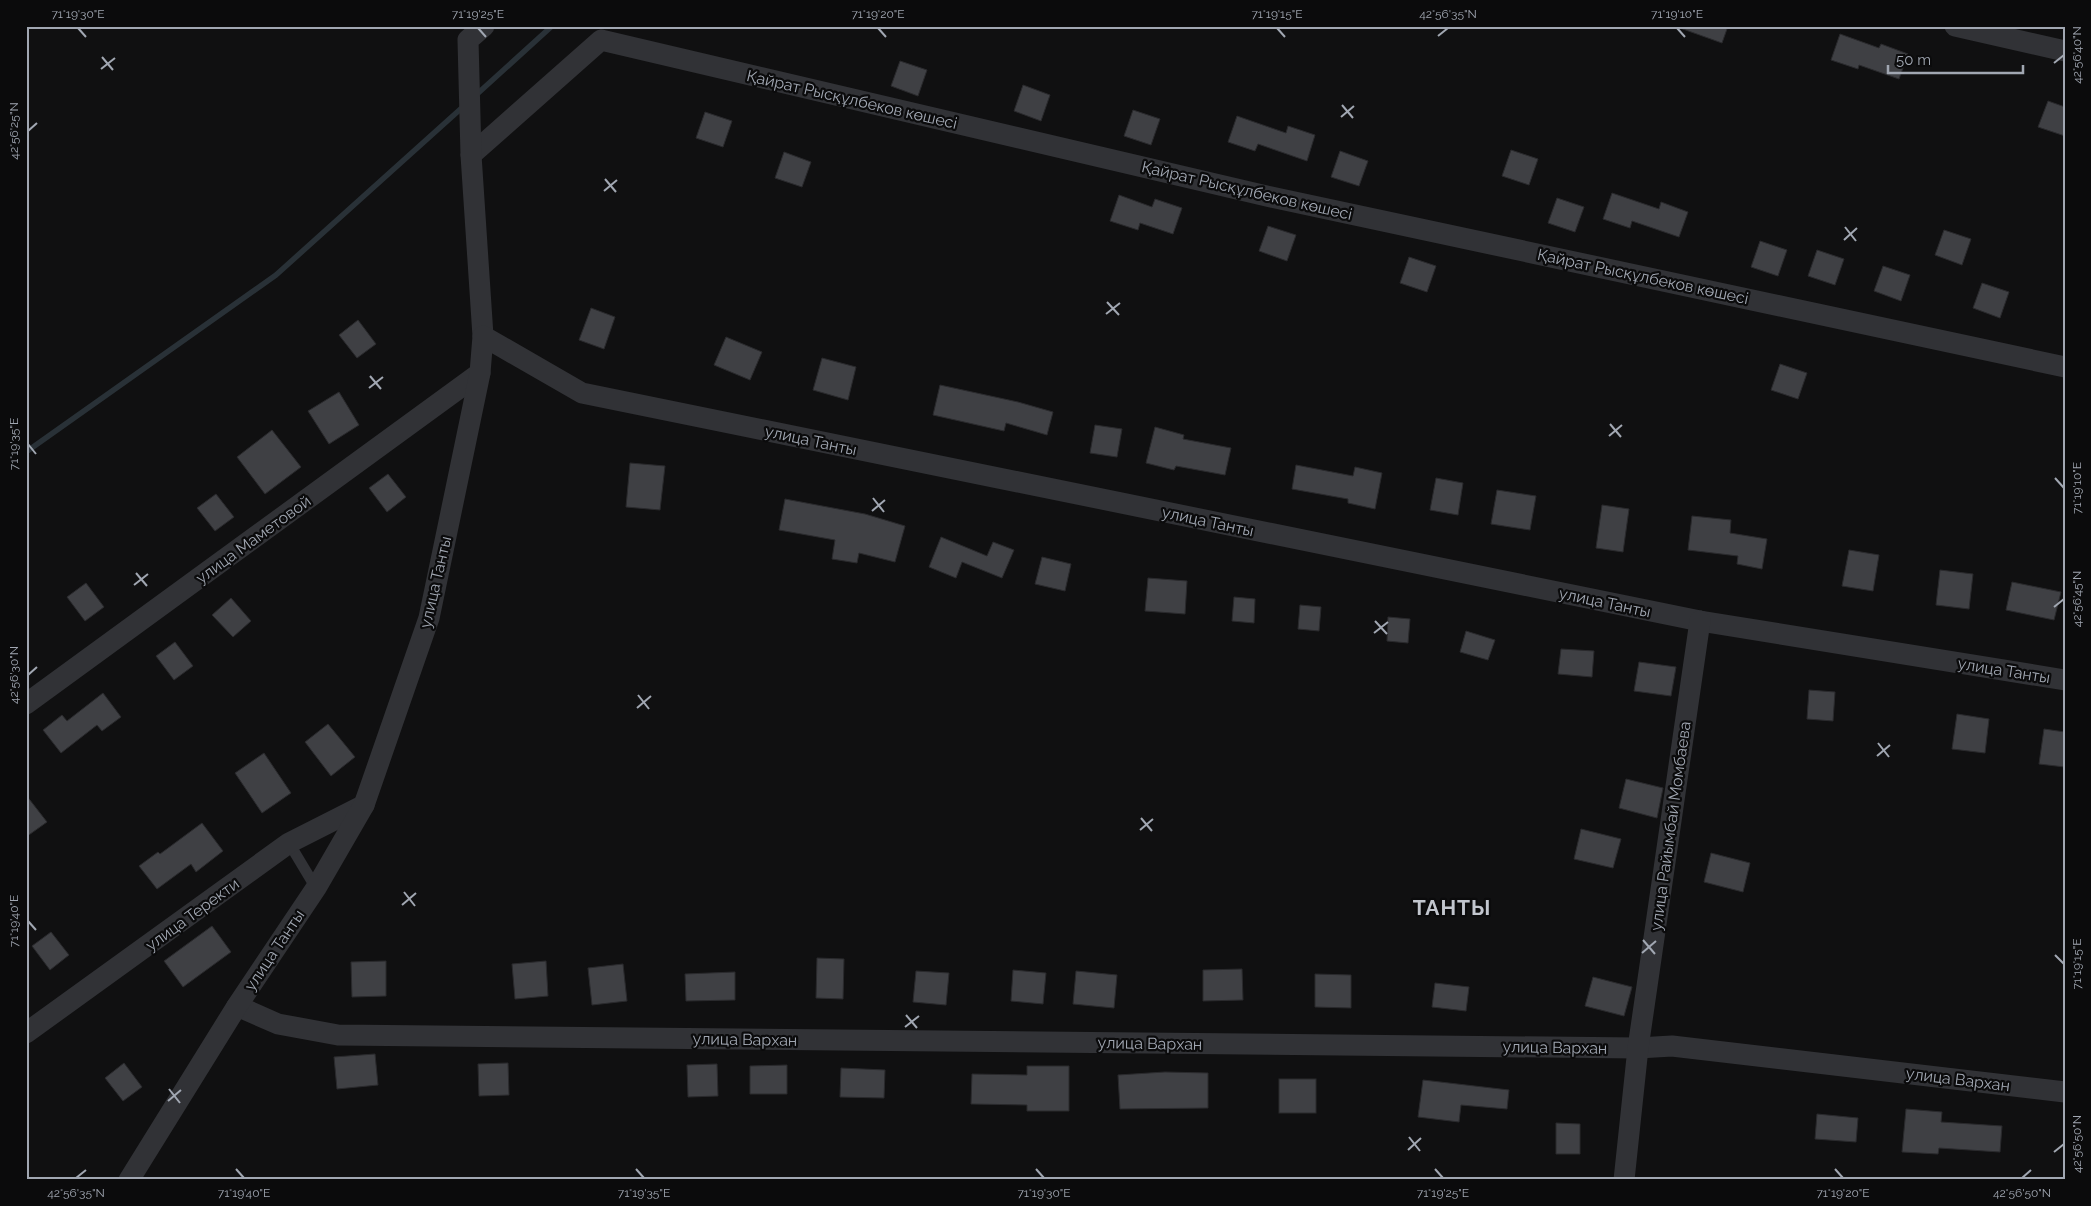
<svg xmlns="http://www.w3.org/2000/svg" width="2091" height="1206" font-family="Raleway,sans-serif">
	<rect width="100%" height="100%" fill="#101011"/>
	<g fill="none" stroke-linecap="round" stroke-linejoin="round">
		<g stroke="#293137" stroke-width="5.5">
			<path d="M476,95L552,26"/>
			<path d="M26,452L276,275L465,105"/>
		</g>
	</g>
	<g fill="#3f4044" stroke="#2a2a2d">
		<path d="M1680,26H1728L1722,43L1680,28Z"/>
		<path d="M1840,34L1879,48L1881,44L1908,54L1899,79L1859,65L1858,69L1831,60Z"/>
		<path d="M900,61L927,70L918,96L891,86Z"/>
		<path d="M1023,85L1050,95L1041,121L1014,111Z"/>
		<path d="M2048,101L2065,107V136L2038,127Z"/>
		<path d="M1133,110L1160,119L1151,145L1124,136Z"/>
		<path d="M705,112L732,121L723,147L696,138Z"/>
		<path d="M1237,116L1286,133L1288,126L1315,135L1307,161L1258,144L1255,151L1228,142Z"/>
		<path d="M1511,150L1538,159L1529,185L1502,176Z"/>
		<path d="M1340,151L1368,161L1359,186L1331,177Z"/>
		<path d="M784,152L811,162L802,187L775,178Z"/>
		<path d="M1612,193L1659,209L1661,202L1688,212L1679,237L1632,221L1630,228L1603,219Z"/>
		<path d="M1119,195L1152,207L1155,199L1182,208L1173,234L1140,223L1138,230L1110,221Z"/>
		<path d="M1557,198L1584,207L1575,232L1548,223Z"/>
		<path d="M1268,226L1296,235L1287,261L1259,251Z"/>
		<path d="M1944,230L1971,239L1962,265L1935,255Z"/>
		<path d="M1760,241L1787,250L1778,276L1751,267Z"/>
		<path d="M1817,250L1844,259L1835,285L1808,276Z"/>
		<path d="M1409,257L1436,266L1427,292L1400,283Z"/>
		<path d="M1883,266L1910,275L1901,301L1874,291Z"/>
		<path d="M1982,283L2009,292L2000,318L1973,308Z"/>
		<path d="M591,308L615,317L604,349L579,340Z"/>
		<path d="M358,320L376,344L357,358L339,335Z"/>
		<path d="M726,337L762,352L750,380L714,365Z"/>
		<path d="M822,358L856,367L848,400L813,390Z"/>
		<path d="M1780,364L1807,373L1798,399L1771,390Z"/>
		<path d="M940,385L1018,402L1053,412L1047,435L1006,423L1004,431L933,415Z"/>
		<path d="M339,392L359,425L329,444L308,411Z"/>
		<path d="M1095,425L1122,429L1117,457L1090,453Z"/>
		<path d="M1155,427L1184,435L1183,439L1231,448L1225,475L1176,466L1174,470L1146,463Z"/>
		<path d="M272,430L301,467L265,494L237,457Z"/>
		<path d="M630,463L665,466L660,510L626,507Z"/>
		<path d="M1296,465L1353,476L1355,467L1382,473L1375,509L1348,503V499L1292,489Z"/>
		<path d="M388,474L406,497L387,512L369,488Z"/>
		<path d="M1436,478L1463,483L1458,515L1430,510Z"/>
		<path d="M1497,490L1536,496L1530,530L1491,524Z"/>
		<path d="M216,494L234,517L215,531L197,508Z"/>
		<path d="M785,499L865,514L905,526L895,562L859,553L857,563L832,559L835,540L779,530Z"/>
		<path d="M1602,505L1629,509L1623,552L1596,548Z"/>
		<path d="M1692,516L1731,520L1730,533L1767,539L1762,569L1737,564L1738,556L1688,550Z"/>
		<path d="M941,537L987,556L993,542L1014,550L1002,578L962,562L956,578L929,567Z"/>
		<path d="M1849,550L1879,555L1873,591L1842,586Z"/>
		<path d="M1042,557L1071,564L1065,591L1035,584Z"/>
		<path d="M1940,570L1973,574L1969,609L1936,605Z"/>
		<path d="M1148,578L1187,581L1185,614L1145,611Z"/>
		<path d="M2012,582L2061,592L2054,620L2006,610Z"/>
		<path d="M86,583L104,607L85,621L67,597Z"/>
		<path d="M1234,597L1255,599L1254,623L1232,621Z"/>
		<path d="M231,598L251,621L233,637L212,615Z"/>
		<path d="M1300,605L1321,607L1319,631L1298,629Z"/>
		<path d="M1388,617L1410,619L1408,643L1387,641Z"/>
		<path d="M1466,631L1495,640L1488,660L1460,652Z"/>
		<path d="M175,642L193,666L174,680L156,656Z"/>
		<path d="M1561,649L1594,651L1592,677L1558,674Z"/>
		<path d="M1639,662L1676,667L1671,696L1634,691Z"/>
		<path d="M1809,690L1835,692L1833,721L1807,719Z"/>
		<path d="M103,693L121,717L102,731L97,725L61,753L43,730L62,715L67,721Z"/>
		<path d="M1957,714L1989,719L1985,753L1952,749Z"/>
		<path d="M328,724L355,757L331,776L305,742Z"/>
		<path d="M2044,729L2065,732V767L2039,764Z"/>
		<path d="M264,753L291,793L262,813L235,773Z"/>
		<path d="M1626,779L1663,788L1657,818L1619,808Z"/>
		<path d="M26,795L47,822L26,837Z"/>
		<path d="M202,823L223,851L196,872L191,864L157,889L139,866L158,852L160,854Z"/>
		<path d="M1581,829L1621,839L1613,868L1574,859Z"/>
		<path d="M1711,853L1750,863L1743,892L1704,882Z"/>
		<path d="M212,926L231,952L183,987L164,961Z"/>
		<path d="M51,932L69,955L50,970L32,946Z"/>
		<path d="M817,958L844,959L843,999L816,998Z"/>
		<path d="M386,961V996L352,997L351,962Z"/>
		<path d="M546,961L548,996L515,999L512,964Z"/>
		<path d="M623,964L627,1001L592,1005L588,968Z"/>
		<path d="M1242,969L1243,1000L1203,1001V970Z"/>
		<path d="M1013,970L1046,973L1043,1004L1011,1001Z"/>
		<path d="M916,971L949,973L946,1005L913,1002Z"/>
		<path d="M1076,971L1117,975L1114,1008L1073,1004Z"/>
		<path d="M735,972V1000L686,1001L685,974Z"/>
		<path d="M1315,974L1351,975V1008L1315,1007Z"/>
		<path d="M1593,977L1632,987L1624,1016L1585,1006Z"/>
		<path d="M1435,983L1469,987L1466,1011L1432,1007Z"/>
		<path d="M375,1054L378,1085L337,1089L334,1057Z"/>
		<path d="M124,1063L142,1087L123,1101L105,1078Z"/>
		<path d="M508,1063L509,1095L479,1096L478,1064Z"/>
		<path d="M717,1064L718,1096L688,1097L687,1065Z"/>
		<path d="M787,1065V1094H750V1066Z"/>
		<path d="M1027,1066H1069V1111H1027V1105L971,1104L972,1074L1027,1075Z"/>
		<path d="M841,1068L885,1070L884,1098L840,1097Z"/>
		<path d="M1165,1072L1208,1073V1108L1120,1109L1118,1075Z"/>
		<rect x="1279" y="1079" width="37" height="34"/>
		<path d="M1423,1080L1509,1090L1507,1109L1461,1105L1459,1122L1418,1117Z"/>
		<path d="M1906,1109L1942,1112L1941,1122L2002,1126L2000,1152L1939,1148L1938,1154L1902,1152Z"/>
		<path d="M1817,1114L1858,1118L1856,1142L1815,1139Z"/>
		<path d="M1556,1123L1580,1124V1154H1556Z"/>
	</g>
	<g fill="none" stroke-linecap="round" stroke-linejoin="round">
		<path stroke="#313236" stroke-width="11" d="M289,843L316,888"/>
		<g stroke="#313236" stroke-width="21">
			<path d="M1955,26L2065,51"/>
			<path d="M471,155L601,40L1271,197L2065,367"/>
			<path d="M483,336L471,155L468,40L484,26"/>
			<path d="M26,704L480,373"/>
			<path d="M237,1006L278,1024L338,1035L1638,1048L1672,1046L2065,1092"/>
			<path d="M26,1033L289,843L364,805"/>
			<path d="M129,1180L237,1006L316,888L364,805L429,618L480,373L483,336L582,393L1700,621L2065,680"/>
			<path d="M1624,1180L1638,1048L1700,621"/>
		</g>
	</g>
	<path fill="none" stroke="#a1a7b2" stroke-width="2" d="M78,28L86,37M478,28L486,37M878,28L886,37M1277,28L1285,37M1677,28L1685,37M1438,36L1448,28M102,57L113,70M2054,63L2064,55M101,69L115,58M1342,105L1353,118M1341,117L1354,106M28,131L37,123M605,179L616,192M604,191L617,180M1845,227L1856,241M1844,240L1857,228M1107,302L1119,315M1106,314L1120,303M370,376L381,389M369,388L383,377M1610,424L1621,437M1609,436L1622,425M28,444L36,454M2055,478L2064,488M873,498L884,512M872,511L885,500M136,573L147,586M134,585L148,574M2054,607L2064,599M1375,621L1387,634M1374,633L1388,622M28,675L37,667M638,695L649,709M637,708L651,696M1878,743L1889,757M1877,756L1890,745M1141,818L1152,831M1140,830L1153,819M404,892L415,906M402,905L416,893M28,921L36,930M1643,940L1655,954M1642,953L1656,941M2055,955L2064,964M906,1015L917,1028M905,1027L919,1016M169,1089L180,1103M168,1101L181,1090M1409,1137L1420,1151M1408,1150L1421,1138M2054,1152L2064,1144M236,1169L244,1178M636,1169L644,1178M1036,1169L1044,1178M1435,1169L1443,1178M1835,1169L1843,1178M76,1178L86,1170M2022,1178L2031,1170"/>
	<g text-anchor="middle" stroke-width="4.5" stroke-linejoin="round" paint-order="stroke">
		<g font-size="16" fill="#a1a7b2" stroke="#0b0b0c">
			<text transform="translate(852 99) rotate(13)" y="6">Қайрат Рысқұлбеков көшесі</text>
			<text transform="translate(1247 190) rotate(13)" y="6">Қайрат Рысқұлбеков көшесі</text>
			<text transform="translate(1643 276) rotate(12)" y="6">Қайрат Рысқұлбеков көшесі</text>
			<text transform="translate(811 440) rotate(12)" y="6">улица Танты</text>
			<text transform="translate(1208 521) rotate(12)" y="6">улица Танты</text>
			<text transform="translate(253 539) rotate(-36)" y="6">улица Маметовой</text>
			<text transform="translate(435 582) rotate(-77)" y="6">улица Танты</text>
			<text transform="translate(1605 602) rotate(12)" y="6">улица Танты</text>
			<text transform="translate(2004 670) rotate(9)" y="6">улица Танты</text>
			<text transform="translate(1670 826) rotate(-82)" y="6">улица Райымбай Момбаева</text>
			<text transform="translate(192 914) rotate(-36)" y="6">улица Теректи</text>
			<text transform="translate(274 950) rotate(-56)" y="6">улица Танты</text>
			<text transform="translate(745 1039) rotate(1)" y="6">улица Вархан</text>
			<text transform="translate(1150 1043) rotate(1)" y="6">улица Вархан</text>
			<text transform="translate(1555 1047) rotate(1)" y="6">улица Вархан</text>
			<text transform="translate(1958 1079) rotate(7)" y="6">улица Вархан</text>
		</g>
		<g font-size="21" font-weight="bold" letter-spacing="1" fill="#c2c6ce" stroke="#0b0b0c">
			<text x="1452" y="915">ТАНТЫ</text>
		</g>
	</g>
	<rect width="2091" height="1206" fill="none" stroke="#0b0b0c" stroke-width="55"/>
	<path d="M1888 65v8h135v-8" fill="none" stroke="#a1a7b2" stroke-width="2.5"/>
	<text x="1896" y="65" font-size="15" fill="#a1a7b2" stroke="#0b0b0c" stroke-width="4" paint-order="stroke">50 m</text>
	<rect x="28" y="28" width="2036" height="1150" fill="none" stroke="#a1a7b2" stroke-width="2"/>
	<g font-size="12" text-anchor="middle" fill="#a1a7b2">
		<text x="78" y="18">71°19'30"E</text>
		<text x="478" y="18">71°19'25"E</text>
		<text x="878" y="18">71°19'20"E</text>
		<text x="1277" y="18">71°19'15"E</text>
		<text x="1448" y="18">42°56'35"N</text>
		<text x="1677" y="18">71°19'10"E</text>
		<text transform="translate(2077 55) rotate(-90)" y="4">42°56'40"N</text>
		<text transform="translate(14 131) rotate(-90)" y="4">42°56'25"N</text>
		<text transform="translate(14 444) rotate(-90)" y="4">71°19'35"E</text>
		<text transform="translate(2077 488) rotate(-90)" y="4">71°19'10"E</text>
		<text transform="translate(2077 599) rotate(-90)" y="4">42°56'45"N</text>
		<text transform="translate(14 675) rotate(-90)" y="4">42°56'30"N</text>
		<text transform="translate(14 921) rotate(-90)" y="4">71°19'40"E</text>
		<text transform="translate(2077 964) rotate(-90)" y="4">71°19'15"E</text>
		<text transform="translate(2077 1144) rotate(-90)" y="4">42°56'50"N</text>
		<text x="76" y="1197">42°56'35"N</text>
		<text x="244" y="1197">71°19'40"E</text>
		<text x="644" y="1197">71°19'35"E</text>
		<text x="1044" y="1197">71°19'30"E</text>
		<text x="1443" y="1197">71°19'25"E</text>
		<text x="1843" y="1197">71°19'20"E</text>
		<text x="2022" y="1197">42°56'50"N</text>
	</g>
</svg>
